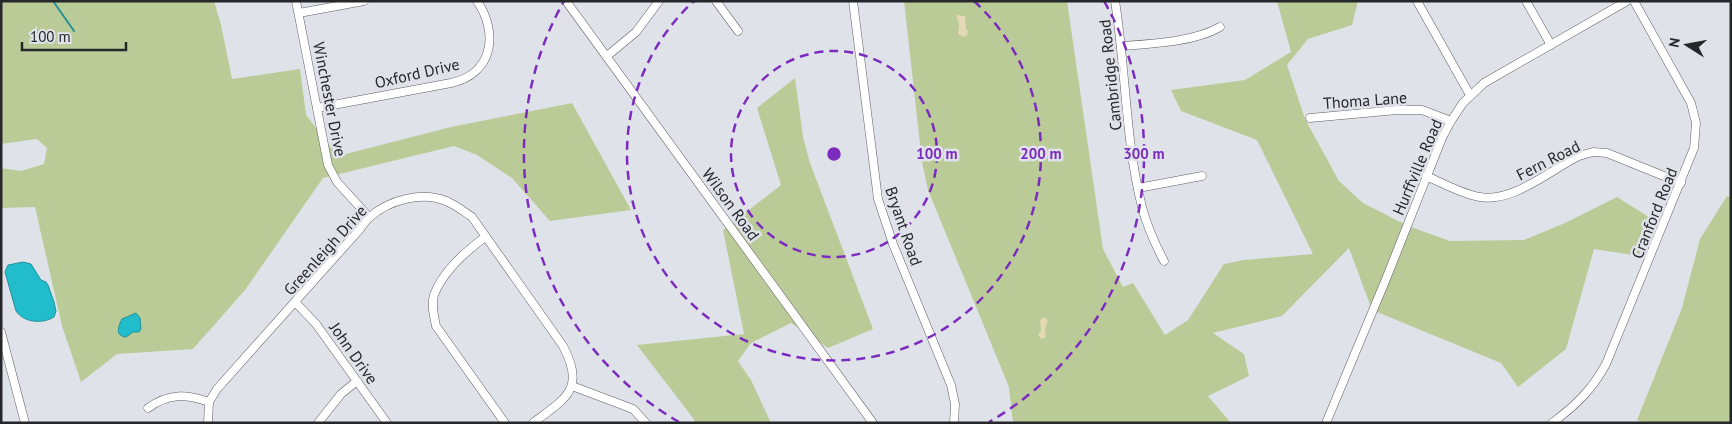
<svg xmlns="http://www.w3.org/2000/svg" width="1732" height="424" font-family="'PT Sans',sans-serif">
	<rect width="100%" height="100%" fill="#e0e2ea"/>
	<g fill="#bbcb97">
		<path d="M1,1H214L221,25L232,79L300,69L306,115L338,156L451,127L572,103L631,210L550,221L512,178L477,155L454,146L323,178L245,290L193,349L117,354L81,382L62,326L35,207L1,208V168L21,171L44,164L47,148L37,139L1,144Z"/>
		<path d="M904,1H1067L1103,249L1123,287L1133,283L1165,335L1188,320L1224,264L1244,260L1313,254L1257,140L1181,111L1171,90L1245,80L1291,52L1277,1H1358L1352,25L1308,39L1287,65L1305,119L1339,181L1363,203L1408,226L1450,241L1524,240L1565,223L1617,197L1652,219L1639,256L1594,249L1566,349L1518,387L1501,363L1372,310L1349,248L1282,316L1213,333L1244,354L1249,376L1208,396L1231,423H1013L1009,387L928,190L922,162Z"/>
		<path d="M795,78L803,137L810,163L873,329L828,348L791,323L751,343L738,361L751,380L771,423H695L693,418L637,345L744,334L723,230L781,185L757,108Z"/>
		<path d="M1727,196L1731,198V423H1645L1637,420L1682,308L1700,239Z"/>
	</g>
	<g fill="#e3d9b4">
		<path d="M956,15L965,16L966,29L968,31L967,35L964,37L958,34L959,24Z"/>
		<path d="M1044,317L1048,320L1045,329L1046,337L1041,339L1038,335L1041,330L1040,321Z"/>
	</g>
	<g fill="#22bdcc" stroke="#23909b">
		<path d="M23,262L31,264L41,280L46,282L48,285L54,302L56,311L54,317C43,324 24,323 16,311L5,272L8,265Z"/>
		<path d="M136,313L140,318L141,329L139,332H133L126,337C115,336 118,327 122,319Z"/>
	</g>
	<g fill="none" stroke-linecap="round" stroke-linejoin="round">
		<path stroke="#23909b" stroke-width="2" d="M53,1L74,31"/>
		<g stroke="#5c5d64" stroke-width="9">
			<g id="minor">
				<path d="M296,1L328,165L337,182L369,217"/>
				<path d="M566,1L873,423"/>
				<path d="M716,1L738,31"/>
				<path d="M853,1L878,199L893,244L951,385L955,404L954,423"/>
				<path d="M1115,1C1126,69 1125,140 1142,207C1147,226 1155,244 1164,261"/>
				<path d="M1417,1L1470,95"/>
				<path d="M1526,1L1551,45"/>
				<path d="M299,13L364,1"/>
				<path d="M1121,46C1151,44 1194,42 1220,27"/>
				<path d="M607,56L636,32L659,1"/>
				<path d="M317,108L451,83C493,74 499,33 477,1"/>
				<path d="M1310,118L1397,110H1422L1451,121"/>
				<path d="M1426,176C1443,183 1462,194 1480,197C1513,203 1550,170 1579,156L1593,152L1607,153L1681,183"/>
				<path d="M1138,188L1202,176"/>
				<path d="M485,237C465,252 443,271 434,295C431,305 434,316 436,326L505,423"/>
				<path d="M296,303L316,324L387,423"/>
				<path d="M1,332L25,423"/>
				<path d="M572,386L633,409L646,423"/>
				<path d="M148,408C169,393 186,394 209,402"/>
				<path d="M208,423L209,402L217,389L360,229C363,225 366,220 370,217C389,200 422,191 446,201C456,205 463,211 472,217L563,346C586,389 566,398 533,423"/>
				<path d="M318,423L341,394L357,381"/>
				<path d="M1326,423L1386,279L1442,138L1451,121L1463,103L1484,83L1627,1"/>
				<path d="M1552,423C1575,406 1592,390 1606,364L1694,148L1696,123L1691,103L1634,1"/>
			</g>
		</g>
		<use href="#minor" stroke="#fff" stroke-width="8"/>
	</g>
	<g fill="none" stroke="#7b2cbf" stroke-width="2.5" stroke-dasharray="9 6">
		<circle cx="834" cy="154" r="103"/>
		<path d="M974 1A207 207 0 1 1 694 1"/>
		<path d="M679 422A310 310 0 0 1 564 1M1104 1A310 310 0 0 1 989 422"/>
	</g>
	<g text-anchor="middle" stroke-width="5" stroke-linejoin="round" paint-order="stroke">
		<g font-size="16" fill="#26272a" stroke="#e0e2ea">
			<text transform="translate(417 73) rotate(-13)" y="6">Oxford Drive</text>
			<text transform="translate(1110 75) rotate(-96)" y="6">Cambridge Road</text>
			<text transform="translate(330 99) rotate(79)" y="6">Winchester Drive</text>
			<text transform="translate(1365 100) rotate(-4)" y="6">Thoma Lane</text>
			<text transform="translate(1548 160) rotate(-27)" y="6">Fern Road</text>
			<text transform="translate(1417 167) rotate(-67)" y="6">Hurffville Road</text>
			<text transform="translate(731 204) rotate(54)" y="6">Wilson Road</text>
			<text transform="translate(1654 213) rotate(-68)" y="6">Cranford Road</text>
			<text transform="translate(904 226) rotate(71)" y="6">Bryant Road</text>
			<text transform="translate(325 250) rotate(-48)" y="6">Greenleigh Drive</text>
			<text transform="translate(354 353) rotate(55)" y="6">John Drive</text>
		</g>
	</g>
	<circle cx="834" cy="154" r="8" fill="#7b2cbf" stroke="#e0e2ea" stroke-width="2.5"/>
	<g font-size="15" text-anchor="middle" font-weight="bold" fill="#7b2cbf" stroke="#e0e2ea" stroke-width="5" stroke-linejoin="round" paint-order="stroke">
		<text x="937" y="159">100 m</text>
		<text x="1041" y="159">200 m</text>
		<text x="1144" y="159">300 m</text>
	</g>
	<rect width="1732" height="424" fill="none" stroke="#26272a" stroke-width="5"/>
	<g transform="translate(1687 45) rotate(281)" stroke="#e0e2ea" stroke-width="4" paint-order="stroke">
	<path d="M0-4L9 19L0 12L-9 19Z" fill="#26272a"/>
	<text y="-8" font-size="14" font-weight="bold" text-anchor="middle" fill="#26272a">N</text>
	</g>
	<path d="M22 42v8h104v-8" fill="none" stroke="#26272a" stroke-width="2.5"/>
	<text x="30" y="42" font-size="15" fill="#26272a" stroke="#e0e2ea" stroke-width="4" paint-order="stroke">100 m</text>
</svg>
